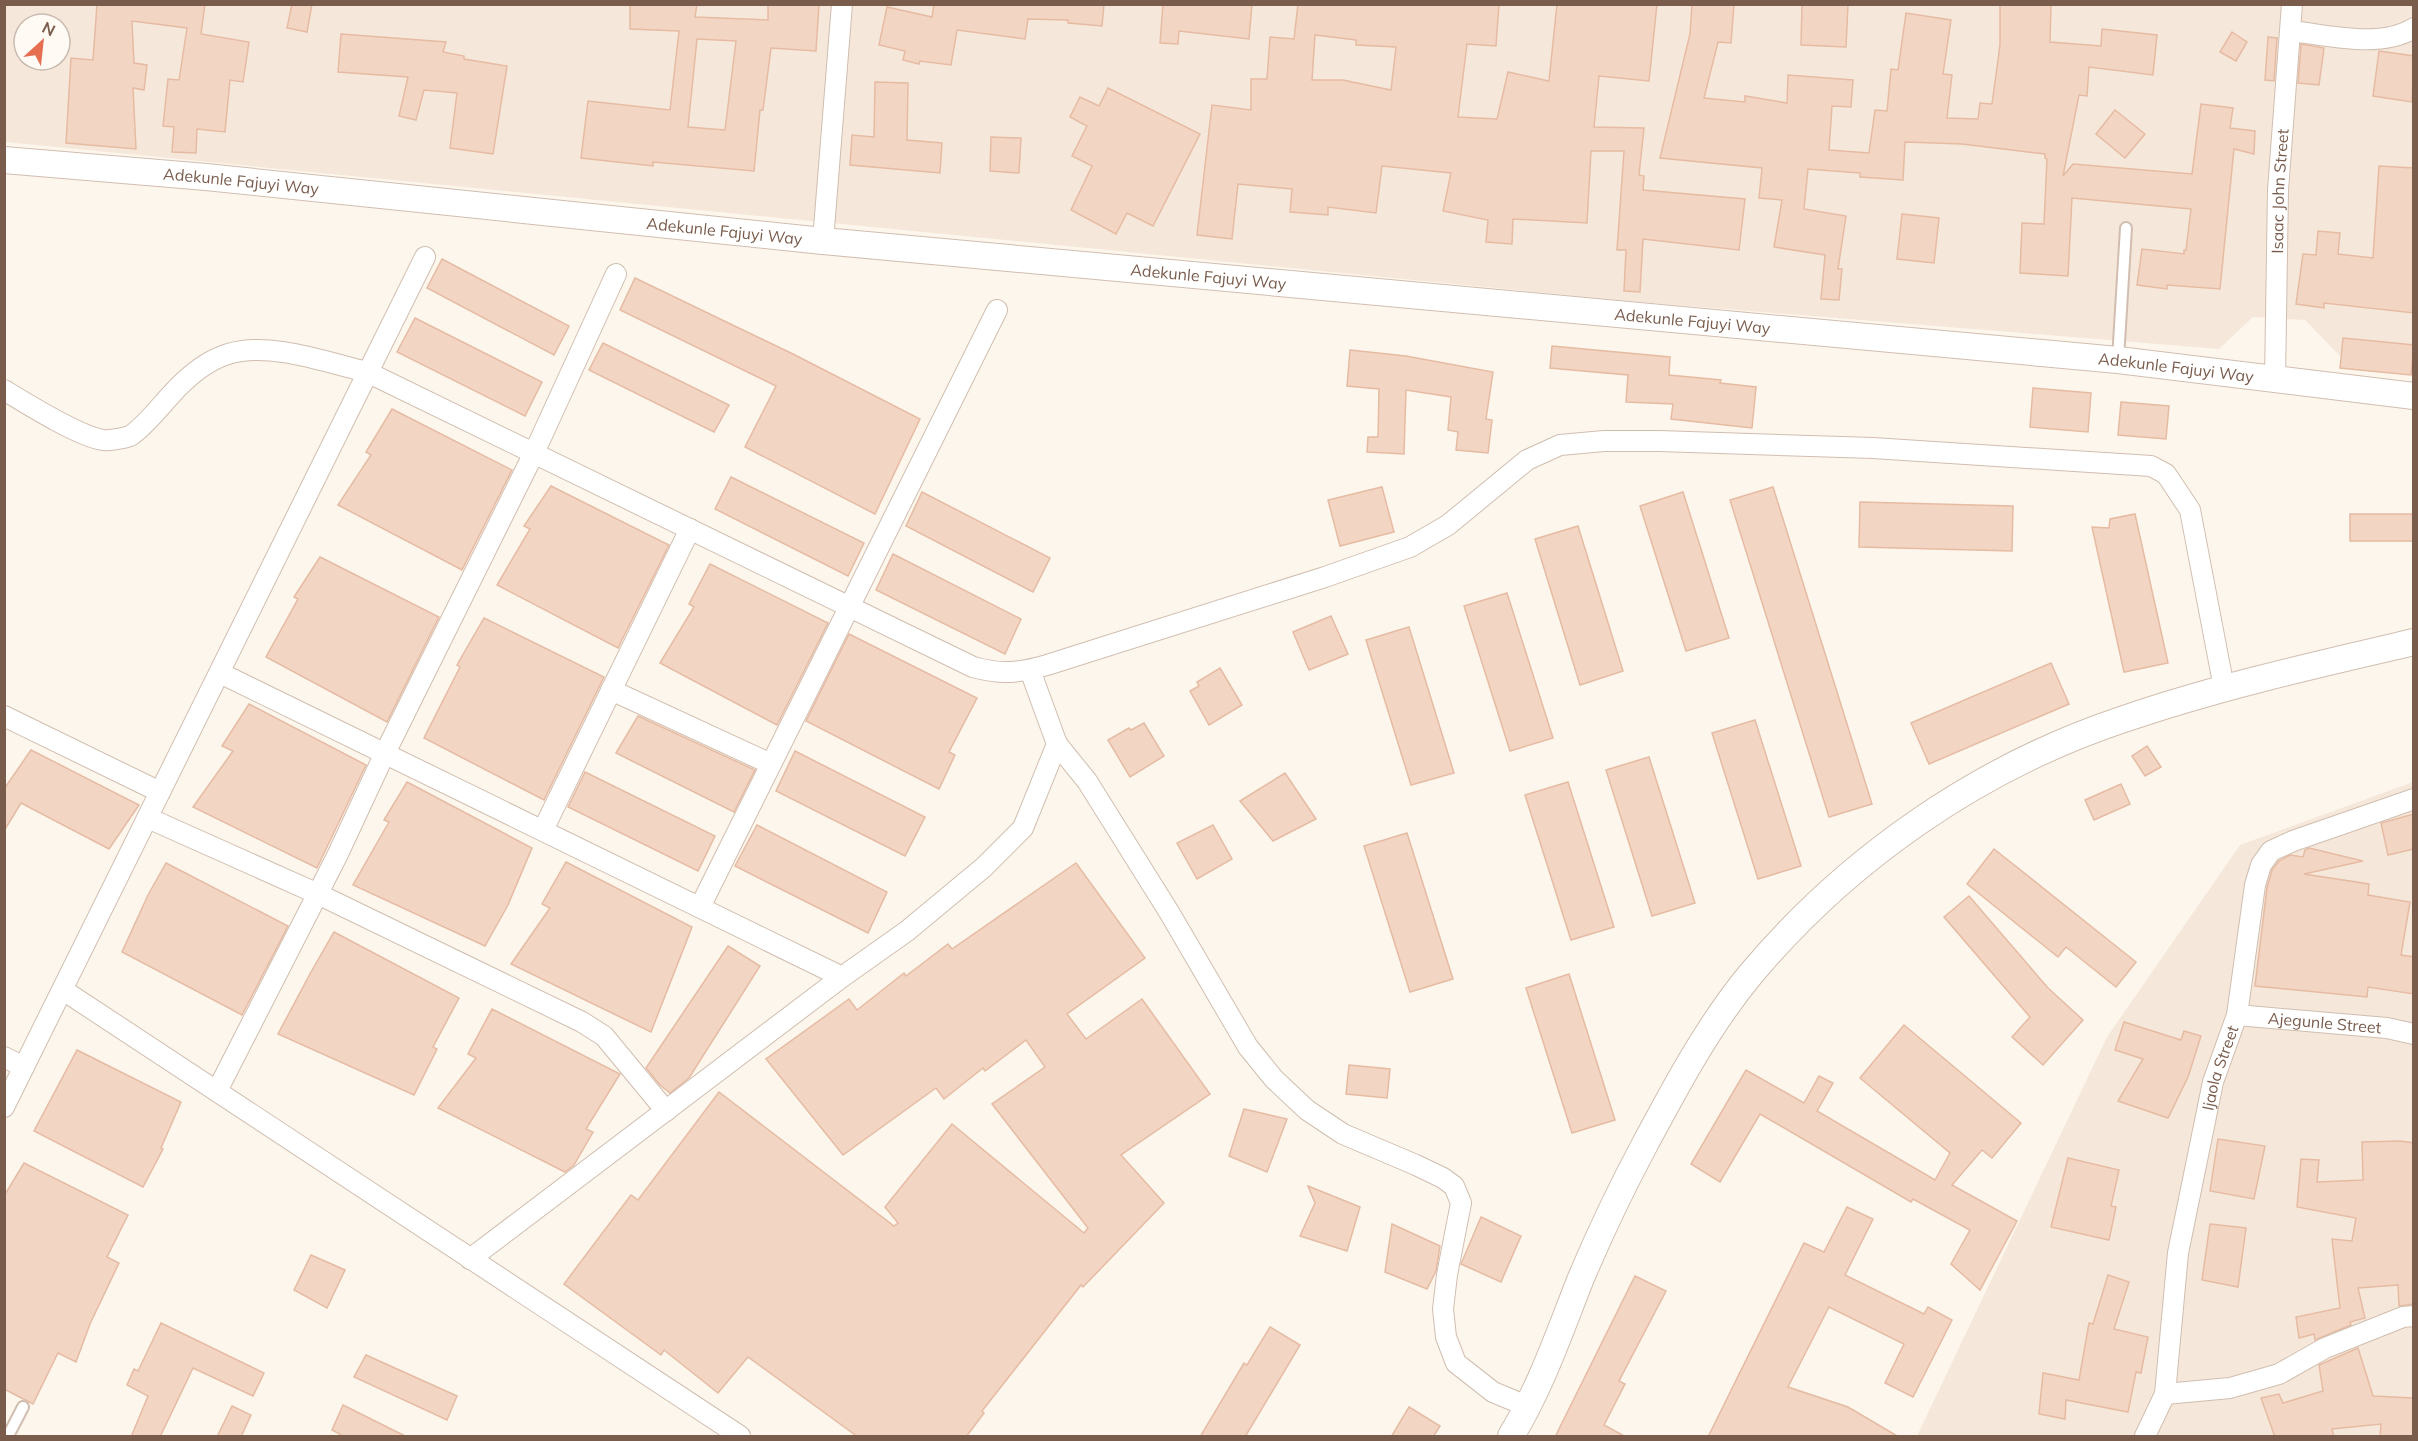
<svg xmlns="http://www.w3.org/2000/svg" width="2418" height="1441" font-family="Mulish,sans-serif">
	<rect width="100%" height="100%" fill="#fdf6ec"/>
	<g fill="#f5e8da" fill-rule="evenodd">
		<path d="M4,5H2413V362L2339,355L2305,320L2253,317L2219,349L1627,301L5,142ZM24,24H60V60H24Z"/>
		<path d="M2413,782V1436H1917L2107,1037L2240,845Z"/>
	</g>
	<g fill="#f3d5c3" stroke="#e6bba3" stroke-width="1.5" fill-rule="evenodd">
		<path d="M97,4H205L201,34L249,42L243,82L230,80L225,132L197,129L196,153L172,152L174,127L163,126L168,79L179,80L187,28L132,21L134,63L147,65L144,90L133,88L136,149L66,143L71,58L93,60Z"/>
		<path d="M292,4H312L307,32L287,28Z"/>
		<path d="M630,4H697L695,17L768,20V4H819L816,51L771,48L763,110H760L754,171L653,162V166L581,158L588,101L670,110L679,31L630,29ZM697,39L736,41L725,130L688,127Z"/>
		<path d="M934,4H1104L1102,26L1068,23V20L1028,19L1025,39L957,30L951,65L920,61L919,64L903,60L905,51L879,45L887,7L932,17Z"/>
		<path d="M1163,4H1252L1249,39L1179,31L1178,44L1160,43Z"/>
		<path d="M1298,4H1499L1496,46L1467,44L1458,117L1497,119L1508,72L1549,81L1557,4H1657L1649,81L1599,76L1594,127L1644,128L1639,175L1644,176L1643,190L1745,199L1739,250L1643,239L1640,292L1624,291L1626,250H1617L1624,151H1591L1587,223L1513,219L1512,244L1486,242L1488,220L1443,211L1451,173L1382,166L1376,213L1328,207V215L1290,212L1292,189L1238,184L1232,239L1197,235L1212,105L1251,110V79H1267L1270,37L1294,39ZM1315,35L1356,40V45L1396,47L1391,90L1343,80H1312Z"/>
		<path d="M1692,4H1734L1731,43L1718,42L1704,98L1745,102V96L1787,103L1788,75L1853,80L1851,107L1832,106L1829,150L1869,153L1875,110L1887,111L1891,69L1898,70L1906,13L1951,20L1943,74L1952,75L1947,118L1978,119L1980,103L1992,104L2000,45V4H2051L2050,42L2101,46L2102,29L2157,35L2153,75L2089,67L2087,96L2079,95L2063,176L2073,164L2192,174L2201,104L2233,108L2230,128L2255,131L2254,154L2234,149L2220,289L2167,285V289L2137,285L2142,249L2184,254V250H2186L2191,209L2072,198L2068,276L2020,273L2022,223L2044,224L2047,159L2045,158V154L1962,144L1905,142L1903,180L1860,177V173L1808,169L1804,209L1846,216L1838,269H1842L1839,300L1821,299L1825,255L1774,247L1782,200L1759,198L1762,168L1660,158L1690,34Z"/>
		<path d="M1802,4H1848L1846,47L1801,45Z"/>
		<path d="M2232,32L2247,42L2236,61L2220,52Z"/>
		<path d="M341,34L446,42L443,52L464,56V59L507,66L493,154L450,148L457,93L424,90L416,120L399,116L408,77L338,72Z"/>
		<path d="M2268,37L2277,38L2274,81L2265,80Z"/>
		<path d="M2301,44L2324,48L2319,85L2298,83Z"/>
		<path d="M2379,51L2414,56L2412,102L2373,96Z"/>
		<path d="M875,82L908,83L907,140L942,143L940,173L850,165L852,135L874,137Z"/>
		<path d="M1108,88L1200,134L1153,226L1127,213L1116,234L1071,210L1092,166L1072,156L1087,126L1070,117L1080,97L1099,106Z"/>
		<path d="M2115,110L2145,134L2125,158L2096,134Z"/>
		<path d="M991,137L1021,138L1019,173L990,171Z"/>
		<path d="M2379,166L2414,168V313L2324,303V308L2296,304L2303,254L2316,255L2318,231L2340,233L2338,254L2373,258Z"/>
		<path d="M1902,214L1939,218L1934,263L1897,259Z"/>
		<path d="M442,259L569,326L554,355L427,288Z"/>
		<path d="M635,278L793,354L920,419L875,514L745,447L776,386L620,310Z"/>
		<path d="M415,318L542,382L525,416L397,352Z"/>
		<path d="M2343,338L2414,345L2411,375L2340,368Z"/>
		<path d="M603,343L729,405L714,432L589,370Z"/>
		<path d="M1552,346L1670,357L1669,375L1721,380L1720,383L1756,387L1752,428L1671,419L1673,404L1626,402L1628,375L1550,368Z"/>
		<path d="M1350,350L1406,356L1493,372L1486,419L1492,420L1488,453L1456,450L1458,432L1448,430L1451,397L1406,390L1404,454L1367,452L1368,437H1378L1379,389L1347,386Z"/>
		<path d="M2033,388L2091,393L2088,432L2030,427Z"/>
		<path d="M2121,402L2169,406L2166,439L2118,435Z"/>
		<path d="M392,409L512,470L462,570L338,505L371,455L366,452Z"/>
		<path d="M731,477L864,543L848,576L715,509Z"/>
		<path d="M551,486L669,545L618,648L497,585L530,529L524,526Z"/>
		<path d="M1382,487L1394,532L1340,546L1328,500Z"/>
		<path d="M1773,487L1872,804L1829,817L1730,500Z"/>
		<path d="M922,492L1050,558L1033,592L906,526Z"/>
		<path d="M1683,492L1729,638L1686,651L1640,506Z"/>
		<path d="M1860,502L2013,506L2012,551L1859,547Z"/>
		<path d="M2135,514L2168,663L2124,672L2092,527L2109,528L2110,519Z"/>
		<rect x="2350" y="514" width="64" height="27"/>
		<path d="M1578,526L1623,671L1580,685L1535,539Z"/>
		<path d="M893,554L1021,619L1005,654L876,590Z"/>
		<path d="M320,557L439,617L387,722L266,657L298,599L294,597Z"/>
		<path d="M710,564L828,623L777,725L660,663L694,607L689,604Z"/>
		<path d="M1507,593L1553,738L1510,751L1464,606Z"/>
		<path d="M1331,616L1348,654L1309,670L1293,632Z"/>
		<path d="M484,618L604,677L544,800L424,738L460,667L457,665Z"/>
		<path d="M1409,627L1454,773L1411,785L1366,640Z"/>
		<path d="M849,634L977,698L949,752L955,755L939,789L806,721Z"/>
		<path d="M2051,663L2069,704L1929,764L1911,723Z"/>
		<path d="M1220,668L1242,705L1209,725L1190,691L1199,686L1197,682Z"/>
		<path d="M249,704L366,765L317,868L193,807L233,751L222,746Z"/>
		<path d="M638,716L755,770L734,812L616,753Z"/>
		<path d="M1755,720L1801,866L1758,879L1712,733Z"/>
		<path d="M1144,723L1164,756L1130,777L1108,740L1129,728L1131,730Z"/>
		<path d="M2147,746L2161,767L2145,776L2132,756Z"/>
		<path d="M31,750L139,805L109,849L21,803L4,831V789Z"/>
		<path d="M795,751L925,817L905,856L776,791Z"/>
		<path d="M1649,757L1695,903L1652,916L1606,770Z"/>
		<path d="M585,772L715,836L698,871L568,807Z"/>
		<path d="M1285,773L1316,819L1273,841L1240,801Z"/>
		<path d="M407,782L532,848L508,905L485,946L353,885L389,822L384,820Z"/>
		<path d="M1568,782L1614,927L1571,940L1525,795Z"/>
		<path d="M2121,784L2130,804L2094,820L2085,800Z"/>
		<path d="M2414,814V849L2388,855L2381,823Z"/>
		<path d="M757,825L887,892L868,933L735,866Z"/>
		<path d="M1213,825L1232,859L1197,879L1177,843Z"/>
		<path d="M1407,833L1453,979L1410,992L1364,846Z"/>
		<path d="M2309,848L2363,861L2304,874L2369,884L2368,895L2410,902L2401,955L2414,957V994L2368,987L2367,997L2255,986L2267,888L2272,870L2279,861L2290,855L2303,857L2305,850Z"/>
		<path d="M1994,849L2136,962L2116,987L2066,947L2058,957L1967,884Z"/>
		<path d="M566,862L692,927L651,1032L511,964L550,908L542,904Z"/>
		<path d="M166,863L288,926L242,1015L122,952L148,895Z"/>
		<path d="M1076,863L1145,958L1067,1014L1086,1039L1142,999L1210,1094L1121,1155L1164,1203L1083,1287L1081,1285L982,1411L984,1413L966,1437H858L748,1357L718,1393L664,1350L661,1355L564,1284L631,1195L638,1200L719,1092L894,1226L898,1223L885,1207L952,1124L1084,1233L1088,1228L992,1104L1045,1067L1026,1040L985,1071L983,1068L944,1099L936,1088L843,1155L766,1059L849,999L857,1010L904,973L906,976L948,944L952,949Z"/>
		<path d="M1969,896L2048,988L2083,1020L2043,1065L2012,1037L2030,1017L1944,917Z"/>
		<path d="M334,932L459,998L433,1047L437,1049L414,1095L278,1034L311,972Z"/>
		<path d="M728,946L760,966L689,1078L670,1093L660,1085L646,1068Z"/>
		<path d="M1569,974L1615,1120L1572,1133L1526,988Z"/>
		<path d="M492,1009L620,1074L586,1129L593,1132L574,1165L565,1172L438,1108L476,1058L468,1054Z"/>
		<path d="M2124,1022L2181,1040L2184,1031L2201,1036L2188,1077L2168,1118L2118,1101L2143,1059L2115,1050Z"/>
		<path d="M1904,1025L2021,1123L1992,1158L1982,1150L1952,1185L2017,1221L1980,1290L1951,1264L1970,1230L1913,1199L1911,1202L1760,1114L1720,1182L1691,1164L1746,1070L1804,1103L1819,1076L1833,1083L1817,1111L1935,1180L1950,1153L1860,1078Z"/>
		<path d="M77,1050L181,1102L161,1148L163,1149L143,1187L34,1131Z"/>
		<path d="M1349,1065L1390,1069L1387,1098L1346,1094Z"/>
		<path d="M1244,1109L1287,1119L1267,1172L1229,1156Z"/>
		<path d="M2218,1139L2265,1146L2254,1199L2210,1191Z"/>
		<path d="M2400,1141L2414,1143V1304L2399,1306L2398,1285L2358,1288L2365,1318L2350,1322L2351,1325L2315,1340L2314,1334L2299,1338L2296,1317L2340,1308L2332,1239L2352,1241L2356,1218L2297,1207L2301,1159L2319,1160L2317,1182L2363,1180L2362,1142Z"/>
		<path d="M2068,1158L2119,1170L2111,1206L2116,1207L2109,1240L2051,1227Z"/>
		<path d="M24,1163L128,1215L107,1257L119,1263L90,1324L76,1362L58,1353L33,1404L4,1389V1196Z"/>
		<path d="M1308,1186L1360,1207L1347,1251L1300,1236L1315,1203Z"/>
		<path d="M1847,1207L1873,1219L1845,1275L1924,1314L1928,1307L1952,1320L1913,1397L1885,1383L1904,1344L1829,1307L1788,1387L1848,1407L1899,1437H1708L1804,1243L1824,1252Z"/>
		<path d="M1481,1217L1521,1236L1501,1282L1461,1264Z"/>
		<path d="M1392,1224L1440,1246L1436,1271L1427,1289L1385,1272Z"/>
		<path d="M2210,1224L2246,1228L2238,1287L2202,1280Z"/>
		<path d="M311,1255L345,1270L327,1308L294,1290Z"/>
		<path d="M2108,1275L2129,1282L2114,1329L2148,1337L2141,1373L2136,1372L2128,1412L2066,1400L2065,1419L2039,1414L2043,1373L2079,1380L2089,1323L2093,1324Z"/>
		<path d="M1635,1276L1666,1291L1619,1381L1625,1384L1604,1425L1626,1437H1555Z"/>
		<path d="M161,1323L264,1373L253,1396L193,1368L160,1437H131L148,1396L127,1385L134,1369L138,1371Z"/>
		<path d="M1270,1327L1300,1345L1245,1437H1200L1244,1363L1247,1365Z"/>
		<path d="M2358,1348L2373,1396L2414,1398V1437H2380L2381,1424L2332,1429L2334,1437H2275L2261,1398L2279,1394L2283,1403L2323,1391L2319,1365Z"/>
		<path d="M366,1355L457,1396L447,1420L354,1377Z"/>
		<path d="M343,1405L407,1437H345L332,1430Z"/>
		<path d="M232,1406L251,1415L241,1437H217Z"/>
		<path d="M1409,1407L1440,1426L1433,1437H1391Z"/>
	</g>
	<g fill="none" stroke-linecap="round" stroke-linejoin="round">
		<g stroke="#d1beb0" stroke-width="14">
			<g id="service">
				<path d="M2118,359L2126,228"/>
				<path d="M8,1436L23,1407"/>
			</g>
		</g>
		<g stroke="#d1beb0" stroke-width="22">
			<g id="minor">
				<path d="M2291,31C2328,35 2380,49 2414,28"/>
				<path d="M823,241L842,4"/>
				<path id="s1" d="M2275,379L2278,190L2292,4"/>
				<path d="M4,390C27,404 78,436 103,440C109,441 124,438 130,436C142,429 159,408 169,397C184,380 205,361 228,354C268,341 326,362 367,372L973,667C1002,675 1019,673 1047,665L1325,577L1410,547L1448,525L1527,460L1560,445L1604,441H1659L1873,448L2151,466L2166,474L2190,510L2224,688"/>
				<path d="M220,673L842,977"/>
				<path d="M611,690L771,764"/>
				<path d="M4,716L160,792"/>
				<path d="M1057,744L1087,781L1169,912L1248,1047L1274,1079L1307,1110L1343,1134L1416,1165L1443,1178L1454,1186L1461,1203L1447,1275L1443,1309L1446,1337L1456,1363L1493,1392L1529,1407"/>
				<path d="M148,818L318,894L582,1022L604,1036L666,1111"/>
				<path d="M543,830L690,529"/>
				<path d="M700,907L997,310"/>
				<path d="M63,990L740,1436"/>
				<path id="s2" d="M2237,1015L2387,1028L2414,1034"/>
				<path d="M4,1057L24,1067"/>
				<path d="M217,1091L337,856L385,753L534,453L616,274"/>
				<path d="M4,1107L425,257"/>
				<path d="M470,1259L842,977L907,931L984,867L1023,828L1057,744L1030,670"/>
				<path d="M2165,1394L2230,1388L2279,1374L2325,1348L2403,1317L2414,1316"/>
				<path id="s3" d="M2145,1436L2165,1394L2178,1253L2213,1082L2237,1015L2255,885L2261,865L2271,851L2293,841L2414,799"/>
			</g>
		</g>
		<g stroke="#d1beb0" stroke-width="28">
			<g id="tertiary">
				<path id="s4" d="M4,160L206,177L823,241L2118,360L2414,396"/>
				<path d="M1511,1436C1541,1387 1560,1331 1581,1278C1600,1233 1622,1187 1645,1144C1676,1086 1708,1026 1750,975C1847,859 1978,768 2121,720C2217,687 2315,665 2414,642"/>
			</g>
		</g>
		<use href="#service" stroke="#fff" stroke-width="10"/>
		<use href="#minor" stroke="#fff" stroke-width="20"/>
		<use href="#tertiary" stroke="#fff" stroke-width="26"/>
	</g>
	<g text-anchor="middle" stroke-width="6" stroke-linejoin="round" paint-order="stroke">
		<g font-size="16" fill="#7a5c4d" stroke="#fffaf3">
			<text dy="6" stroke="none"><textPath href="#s4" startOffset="238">Adekunle Fajuyi Way</textPath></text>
			<text dy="6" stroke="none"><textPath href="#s1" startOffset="188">Isaac John Street</textPath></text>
			<text dy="6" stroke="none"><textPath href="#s4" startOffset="724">Adekunle Fajuyi Way</textPath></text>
			<text dy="6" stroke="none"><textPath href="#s4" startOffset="1210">Adekunle Fajuyi Way</textPath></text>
			<text dy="6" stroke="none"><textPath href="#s4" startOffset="1696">Adekunle Fajuyi Way</textPath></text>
			<text dy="6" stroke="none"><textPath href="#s4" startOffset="2182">Adekunle Fajuyi Way</textPath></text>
			<text dy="6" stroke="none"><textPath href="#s2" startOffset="88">Ajegunle Street</textPath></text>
			<text dy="6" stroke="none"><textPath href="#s3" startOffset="378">Ijaola Street</textPath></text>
		</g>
	</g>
	<rect width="2418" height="1441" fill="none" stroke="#7a5c4d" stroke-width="12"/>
	<g transform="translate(42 42) rotate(27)"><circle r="28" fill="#fffaf3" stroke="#cabbb1" stroke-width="1.5"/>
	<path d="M0-4.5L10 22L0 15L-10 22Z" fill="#e76f51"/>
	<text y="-9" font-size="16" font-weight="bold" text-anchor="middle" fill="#7a5c4d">N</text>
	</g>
</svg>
